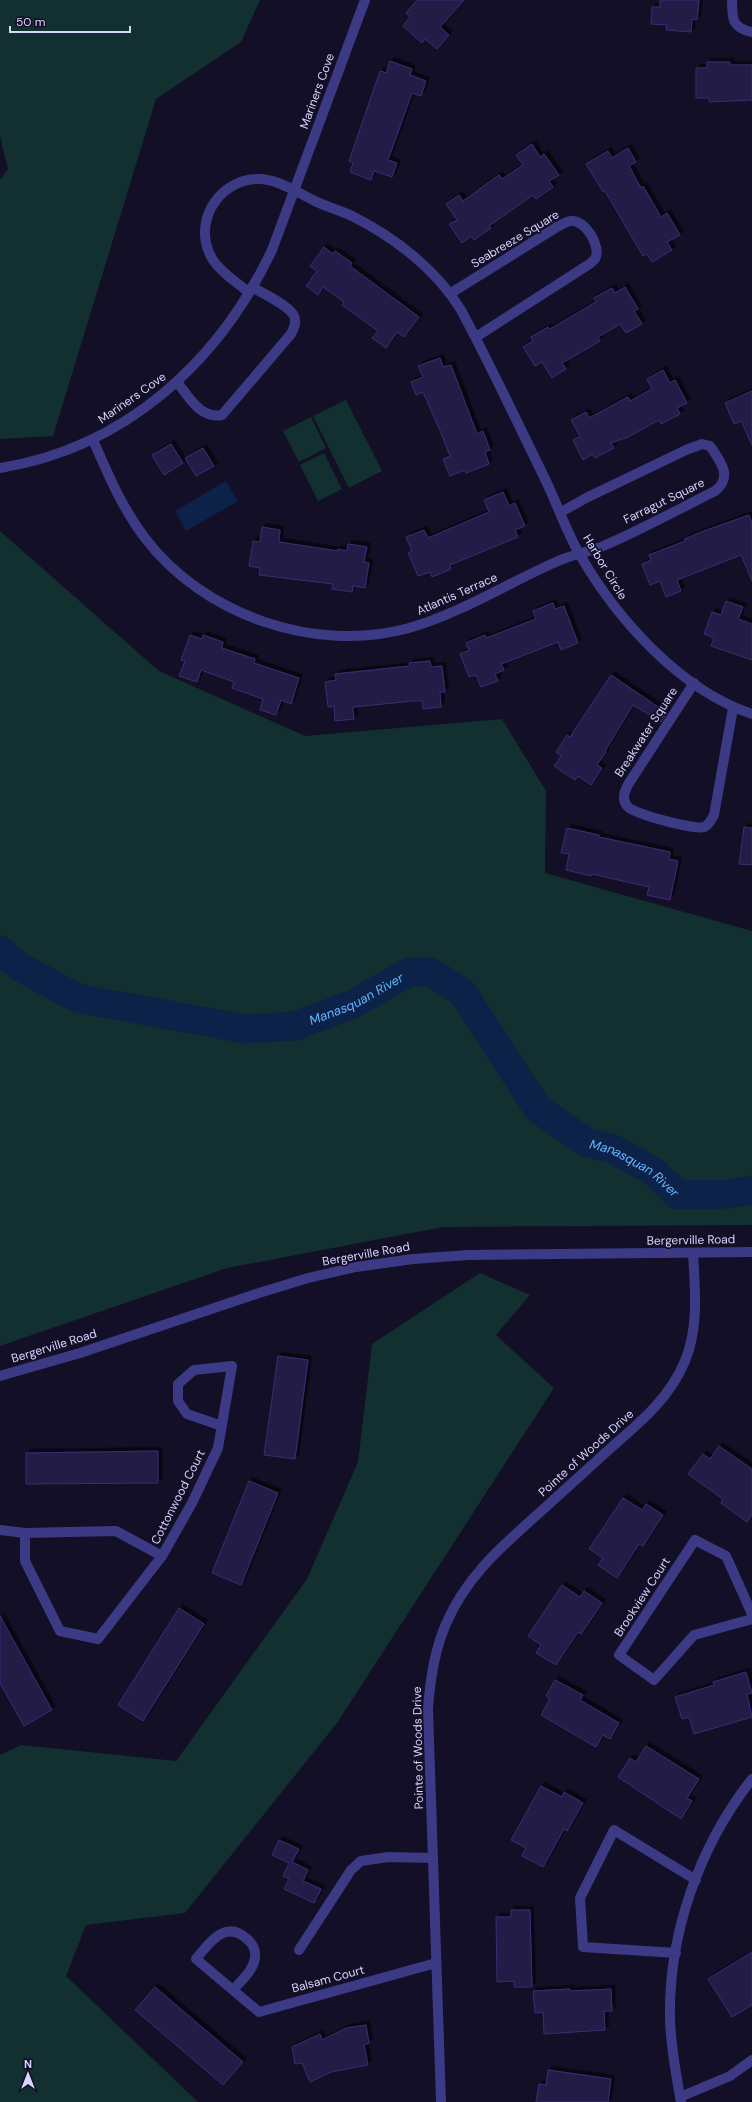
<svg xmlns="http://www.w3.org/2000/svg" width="752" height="2102" font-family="'DM Sans',sans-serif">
	<defs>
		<filter id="shadow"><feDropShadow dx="3.5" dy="-3.5" stdDeviation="0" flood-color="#0009"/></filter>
	</defs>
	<rect width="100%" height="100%" fill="#130f26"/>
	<g fill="#12302f">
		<path d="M0,0H260L241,42L156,99L53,436L0,439V180L8,169L0,136Z"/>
		<path d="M346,400L382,471L349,488L313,416Z"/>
		<path d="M311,417L326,448L299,462L283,431Z"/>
		<path d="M324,453L342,489L318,501L300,465Z"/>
		<path d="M0,531L159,671L305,736L502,719L546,791L545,873L752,931V1225L443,1227L227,1268L0,1346Z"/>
		<path d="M480,1273L530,1295L496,1335L554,1388L337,1723L185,1913L86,1925L66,1976L198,2102H0V1755L21,1745L176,1761L307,1579L358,1462L372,1344Z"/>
	</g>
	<path fill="#0c2248" d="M226,481L238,501L186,531L175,511Z"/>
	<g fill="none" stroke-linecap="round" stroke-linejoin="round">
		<path stroke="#0c2248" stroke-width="29" id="s1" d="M0,950L20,967L77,998L245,1029L295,1026L353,1004L409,972H431L463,993L538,1109L586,1142L613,1149L653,1171L678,1195L729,1194L752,1190"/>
	</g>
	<g fill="#241b47" stroke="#3b2d73" filter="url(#shadow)">
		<path d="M417,0H464L440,27L449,35L437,49L425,39L422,43L403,26L410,17L406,13Z"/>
		<path d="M660,0H699L697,20L692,19L691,32L666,30L667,25L651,24L652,7H660Z"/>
		<path d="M390,61L412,69L410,75L426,81L421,96L412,93L388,160L397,163L392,177L374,171L371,180L350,172L353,163L349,161L380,71L386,73Z"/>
		<path d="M707,62H730V65H752V100L709,102V98H696V68H707Z"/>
		<path d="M532,144L540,157L544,154L559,175L549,181L553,187L536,199L533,195L489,226L491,228L474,240L471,236L462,243L449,224L457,220L446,204L459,195L463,201L499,175L502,179L523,165L516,155Z"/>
		<path d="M628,148L636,162L629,166L641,188L643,186L661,217L667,213L680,235L667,242L672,250L652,262L647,254L643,256L605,191L603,192L586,164L608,151L612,158Z"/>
		<path d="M324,247L333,254L335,251L352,263L350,266L419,317L404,337L397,332L386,348L372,338L378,331L342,305L344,302L323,287L318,295L306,286L317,271L310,266Z"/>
		<path d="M625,287L638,309L634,311L642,324L626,333L620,324L598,337L600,341L562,363L566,369L552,378L542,362L535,366L523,347L533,341L531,337L548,327L550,329L596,302L594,298L612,288L615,293Z"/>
		<path d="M440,358L443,367L451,365L477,434L483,431L490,450L485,452L489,464L466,473L465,470L450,476L443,459L450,456L441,433L423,392L416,395L411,382L423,377L418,366Z"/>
		<path d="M663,370L670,383L675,380L687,403L677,408L680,414L661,424L659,420L628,437L611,443L614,448L595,458L593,454L583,460L573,440L580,436L571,420L586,412L589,418L628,397L630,401L652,389L647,379Z"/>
		<path d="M752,391V445L741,421L734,424L725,403Z"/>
		<path d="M171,444L183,463L164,475L152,455Z"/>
		<path d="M203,448L214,466L196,476L185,458Z"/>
		<path d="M503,492L509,506L515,503L525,526L515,530L518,537L450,565L451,569L432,577L430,572L418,576L408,553L412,551L406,537L424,530L428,538L489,512L484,500Z"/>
		<path d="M749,515L752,523V581L741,555L677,580L681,591L666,597L660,581L650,585L642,564L651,560L649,555L685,541V539L701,532Z"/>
		<path d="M262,527L280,530L279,542L338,551V549L347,551L348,544L367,547L364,562L369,563L365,588L353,586L352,592L332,589L333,584L259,575L260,568L249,566L253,541L260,542Z"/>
		<path d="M726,601L743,607L738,619L752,624V660L711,646L714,638L704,634L712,612L721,615Z"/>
		<path d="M553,603L555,609L564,606L578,643L561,650L558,642L501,664L504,670L495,674L498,681L481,687L476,675L469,677L460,654L469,650L466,643L485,635L486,638L536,619L533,611Z"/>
		<path d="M190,635L202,639L203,635L223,642L222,648L255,659L254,663L299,678L291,704L281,700L276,715L260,710L263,699L232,688L234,682L201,670L197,682L179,676L185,661L181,660Z"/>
		<path d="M430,661L431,667L442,666L445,692H440L441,707L423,709L422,701H413L353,707L354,719L335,721L334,706L328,707L325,682L336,680L335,674L410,666L409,663Z"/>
		<path d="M611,675L667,713L661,722L633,705L605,751L606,752L597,765L602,768L591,785L578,776L575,780L554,766L561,756L556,752L567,735L570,737Z"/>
		<path d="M744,827L752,828V865L739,864Z"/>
		<path d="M567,828L599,835V837L670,852L669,859L678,861L670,900L647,895L649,887L592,874L591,876L566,870L569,854L561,853Z"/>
		<path d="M278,1356L308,1360L295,1459L264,1455Z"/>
		<path d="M719,1446L752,1469V1515L747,1522L721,1503L723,1499L688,1474L703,1454L710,1459Z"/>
		<path d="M158,1451V1483L26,1484V1453Z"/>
		<path d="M249,1481L278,1493L241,1585L212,1573Z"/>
		<path d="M623,1498L642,1510L646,1504L663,1515L643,1546L639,1544L617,1578L598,1565L603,1558L589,1549Z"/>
		<path d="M562,1585L580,1597L584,1591L602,1603L581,1634L578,1632L556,1665L536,1653L541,1645L528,1636Z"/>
		<path d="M179,1608L204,1624L143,1721L118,1705Z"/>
		<path d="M0,1616L52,1710L24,1726L0,1683Z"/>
		<path d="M746,1672L752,1693L747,1694L752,1717L694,1734L689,1717L682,1719L675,1697L714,1685L713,1682Z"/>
		<path d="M555,1680L583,1695L580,1700L619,1723L610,1739L603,1735L596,1747L541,1715L550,1699L546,1696Z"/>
		<path d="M646,1746L699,1779L687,1798L692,1801L681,1819L618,1777L630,1758L636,1762Z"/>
		<path d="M541,1786L562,1797L564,1792L583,1803L567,1831L564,1829L543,1867L522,1856L526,1848L511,1840Z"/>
		<path d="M279,1840L299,1849L292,1862L308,1870L303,1881L321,1889L314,1903L284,1889L289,1879L283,1876L289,1863L272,1855Z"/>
		<path d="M511,1910H530L532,1987H514V1981L497,1982L496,1917H511Z"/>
		<path d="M752,1952V2005L732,2017L708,1979Z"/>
		<path d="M155,1987L243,2062L223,2085L135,2010Z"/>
		<path d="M570,1989V1991L611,1989L612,2011H604L605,2030L544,2034L543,2012L535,2013L533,1991Z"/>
		<path d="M366,2025L369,2043L364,2045L368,2065L331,2072L310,2082L302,2063L295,2064L292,2047L320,2034L322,2040L346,2028Z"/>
		<path d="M548,2070L611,2079L608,2102H536L539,2084L546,2085Z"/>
	</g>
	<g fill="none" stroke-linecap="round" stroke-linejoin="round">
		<g stroke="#3d3a85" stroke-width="10">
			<path d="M732,0C732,19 732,28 752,32"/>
			<path d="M249,292C237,283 222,273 213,260C191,225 217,180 257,179C276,178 296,192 313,200C326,207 340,210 352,216C394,237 436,269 461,310C491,366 518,424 546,481C557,504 567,533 580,555C617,619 680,690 752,714"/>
			<path d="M451,293L557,227C561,225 567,221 571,221C585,219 602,247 595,259C593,261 590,264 588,265L476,337"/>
			<path d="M177,382C189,397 200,419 222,415L291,334C294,328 297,322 294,316C290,306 262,293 252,287"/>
			<path d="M93,440C108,474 122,508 145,538C203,615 315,654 409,628C461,613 508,583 558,561C572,555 587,552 601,547C639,531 677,510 715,491C733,477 721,462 710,446L702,444L686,450L586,498L561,512"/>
			<path d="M0,468C125,448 219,362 272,250L365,0"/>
			<path d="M694,683L629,783C625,790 621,798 627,806C633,814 695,830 704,827C709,825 712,819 714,815L733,708"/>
			<path d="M0,1376L80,1353L259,1293L308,1278L356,1267L413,1259L468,1255L752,1252"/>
			<path d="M0,1530L25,1533L116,1531L162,1556L98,1639L60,1631L25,1561V1533"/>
			<path d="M162,1556L192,1503L218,1448L232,1366L194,1370L178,1384V1401L187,1414L222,1426"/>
			<path d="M752,1614L726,1556L695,1540L619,1655L654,1680L694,1635L752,1619"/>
			<path d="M299,1950L351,1870L361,1861L388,1857L433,1858"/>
			<path d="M676,1953L583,1947L580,1898L614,1830L696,1880"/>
			<path d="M233,1990C241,1981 254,1970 255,1957C256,1950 252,1943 247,1939C225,1919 209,1943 196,1959L259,2012L436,1963"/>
			<path d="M680,2097L730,2076L752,2060"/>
			<path d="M441,2102L428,1709C430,1680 434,1651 446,1624C466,1577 501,1547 538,1514C563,1491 589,1468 614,1445C643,1420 670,1397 685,1361C699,1327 695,1289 693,1253"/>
			<path d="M681,2102C676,2075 671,2048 670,2020C668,1935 699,1846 752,1779"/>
		</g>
	</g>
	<g text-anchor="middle" stroke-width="3.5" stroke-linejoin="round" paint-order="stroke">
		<g font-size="12" fill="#d9d4ff" stroke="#130f26">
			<text transform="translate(317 91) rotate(-70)" y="4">Mariners Cove</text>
			<text transform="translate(515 239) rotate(-31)" y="4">Seabreeze Square</text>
			<text transform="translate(132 398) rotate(-35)" y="4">Mariners Cove</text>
			<text transform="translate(664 501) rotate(-26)" y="4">Farragut Square</text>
			<text transform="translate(605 567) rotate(59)" y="4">Harbor Circle</text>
			<text transform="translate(457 594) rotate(-24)" y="4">Atlantis Terrace</text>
			<text transform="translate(646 732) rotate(-57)" y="4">Breakwater Square</text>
			<text transform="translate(691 1240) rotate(-1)" y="4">Bergerville Road</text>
			<text transform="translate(366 1254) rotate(-10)" y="4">Bergerville Road</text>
			<text transform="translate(54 1346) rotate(-17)" y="4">Bergerville Road</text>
			<text transform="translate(586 1453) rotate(-42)" y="4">Pointe of Woods Drive</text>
			<text transform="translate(178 1497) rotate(-63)" y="4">Cottonwood Court</text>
			<text transform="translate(642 1597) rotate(-57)" y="4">Brookview Court</text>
			<text transform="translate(418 1748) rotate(-91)" y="4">Pointe of Woods Drive</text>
			<text transform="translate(328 1979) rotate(-15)" y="4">Balsam Court</text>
		</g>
		<g font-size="13" font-style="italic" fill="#62b6ff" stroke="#130f26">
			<text dy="5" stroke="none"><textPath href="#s1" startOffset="379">Manasquan River</textPath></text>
			<text dy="5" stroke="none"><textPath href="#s1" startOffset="751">Manasquan River</textPath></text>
		</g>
	</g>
	<g transform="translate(28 2074)" stroke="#130f26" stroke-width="3" paint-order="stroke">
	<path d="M0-3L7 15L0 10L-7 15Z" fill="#d9d4ff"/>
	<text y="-6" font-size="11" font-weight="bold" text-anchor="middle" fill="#d9d4ff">N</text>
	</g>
	<path d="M10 26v6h120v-6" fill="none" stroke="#d9d4ff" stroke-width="2"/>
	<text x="16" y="26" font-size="12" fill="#d9d4ff" stroke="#130f26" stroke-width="3" paint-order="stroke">50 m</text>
</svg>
